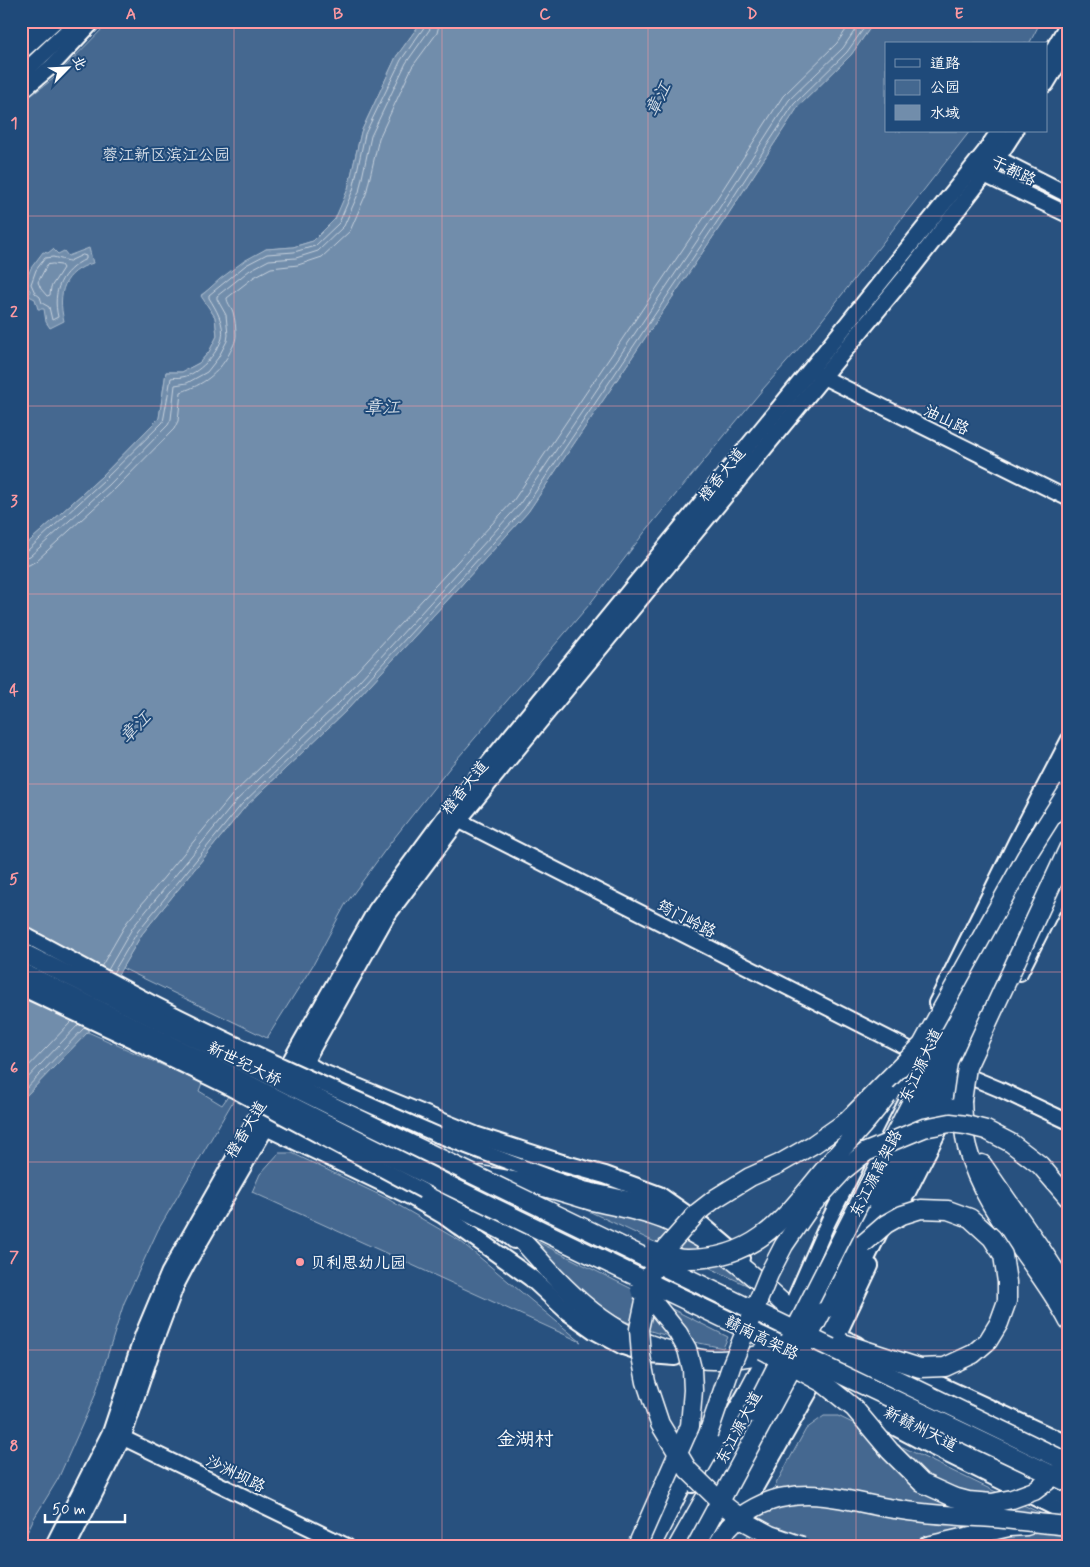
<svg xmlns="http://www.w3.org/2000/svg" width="1090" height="1567" font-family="Mynerve,'LXGW WenKai TC',sans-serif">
	<rect width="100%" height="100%" fill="#28517f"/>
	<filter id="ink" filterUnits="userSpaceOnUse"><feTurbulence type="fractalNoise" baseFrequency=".02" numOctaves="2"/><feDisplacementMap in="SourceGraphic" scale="10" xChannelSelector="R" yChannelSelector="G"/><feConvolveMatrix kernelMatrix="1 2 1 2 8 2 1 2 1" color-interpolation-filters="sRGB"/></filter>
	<g filter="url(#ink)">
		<g fill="#446890" stroke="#a2b4c8">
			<path d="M110,21H422L396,57L361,132L348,189L336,219L313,241L293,247L266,249L201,295L215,317L217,336L209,352L199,363L182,372H166L159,418L101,477L21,549V103L53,79Z"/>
			<path d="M875,21H1041L1029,44H886V131H970L808,338L763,389L644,533L589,605L451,766L391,842L345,905L313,965L267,1038L122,968L142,934L245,807L348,709L528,512L727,216L798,107L851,55Z"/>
			<path d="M88,1032L202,1083L199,1091L222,1105L231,1092L236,1096L158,1230L124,1303L94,1398L58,1479L33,1520L21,1545V1101Z"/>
			<path d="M279,1153H292L386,1198L460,1241L581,1342L252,1192L260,1174Z"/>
			<path d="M565,1200C623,1214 678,1226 728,1262C738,1269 746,1281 755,1289Z"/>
			<path d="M524,1235L728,1337L723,1348C691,1341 653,1335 623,1320C584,1300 554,1265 524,1235Z"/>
			<path d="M824,1416H838L1069,1527V1546H742L806,1429Z"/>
		</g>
		<g fill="#718dab" stroke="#aabbcd">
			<path d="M422,21H875L851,55L798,107L727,216L528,512L348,709L245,807L142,934L122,968L88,1032L21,1101V549L101,477L159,418L166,372H182L199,363L209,352L217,336L215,317L201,296L220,279L244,261L266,249L293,247L313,241L335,219L348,189L361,132L396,57Z"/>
			<path d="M89,248L93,263C64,272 57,292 64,321L50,328L46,322L44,309H38L35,299L29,296L30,290L23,288L31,268L43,252L48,253L53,249L58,254L64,251L68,256Z"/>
		</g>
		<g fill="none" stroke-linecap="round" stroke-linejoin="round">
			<g stroke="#c6d1dd" stroke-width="1">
				<path d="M83,255L86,256V259C61,271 52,291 58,317L52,320L49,307L42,303L40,297L35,293L31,284L36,270L45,258L53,257L69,261Z"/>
				<path d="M53,264L61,265L63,268L51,287L50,295L47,296L41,289L38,282L47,265Z"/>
				<path d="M21,552L27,551L104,480L163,422L171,378C174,377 178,378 182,377C198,375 218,353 222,338C225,324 216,309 209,298V295L246,265L267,254L294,252L315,246L339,223L353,190L365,134L401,60L425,26L426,21"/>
				<path d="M21,559L30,556L109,485L168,425L171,419L175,385L187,383L207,372L218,358L227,341L228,335L226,315L217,299V296L250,270L269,260L296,258L318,251L344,226L359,192L371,136L406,63L430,29L432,21"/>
				<path d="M21,566L29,565L36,561L114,490L174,429L178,421L181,392C204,384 217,375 229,354C232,348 236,342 236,335C236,328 235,319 233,312C231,306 227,303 227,298L254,277L271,268L298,265L322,257L350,231L366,194L379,138L412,67L437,33L440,21"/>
				<path d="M101,967L127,922L232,795L334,696L513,501L712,206L783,96L837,43L852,21"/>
				<path d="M108,970L133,927L237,800L340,702L519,505L718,210L789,100L843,48L861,21"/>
				<path d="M113,973L138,931L242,804L344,706L524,509L723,213L794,104L847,52L869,21"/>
				<path d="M21,1074L72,1021"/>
				<path d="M21,1085L79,1024"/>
				<path d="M21,1094L85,1027"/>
			</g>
			<g stroke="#fff" stroke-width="18">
				<g id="tertiary">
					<path d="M21,38L39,21"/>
					<path d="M21,92L51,67L94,21"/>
					<path d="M813,372L1069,499"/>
					<path d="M450,816L913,1051"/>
					<path d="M1020,973L1069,876"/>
					<path d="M936,1003L1016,841L1069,739"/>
					<path d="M958,1072L999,1089L1069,1122"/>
					<path d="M438,1135L556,1180L584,1189L652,1204L685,1220"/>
					<path d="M423,1191L505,1234L514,1241"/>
					<path d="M894,1220L961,1088"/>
					<path d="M857,1408L935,1449L1069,1515"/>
					<path d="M113,1433L347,1546"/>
					<path d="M692,1485L747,1390L790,1309L828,1222L905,1068"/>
					<path d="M739,1517L820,1374L871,1266"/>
				</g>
			</g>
			<g stroke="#fff" stroke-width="19">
				<g id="secondary">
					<path d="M21,52L55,21"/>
					<path d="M1046,62L1069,22"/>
					<path d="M21,75L78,21"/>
					<path d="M1046,84L1069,46"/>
					<path d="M990,155L1069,195"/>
					<path d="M977,171L1069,215"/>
					<path d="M287,1067L376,910L447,814L810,370L985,152L999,131"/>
					<path d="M298,1074L386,917L458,821L906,276L997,159L1015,131"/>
					<path d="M53,1546L111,1431L143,1335L169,1273L261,1111"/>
					<path d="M68,1546L123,1437L155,1341L176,1285L187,1264L282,1100"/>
				</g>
			</g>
			<g stroke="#fff" stroke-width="20">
				<g id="primary">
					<path d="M1043,817L1069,768"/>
					<path d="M294,1057L318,1071L475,1135L562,1163L605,1175L659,1195L702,1225L741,1258"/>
					<path d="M911,1086L935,1034"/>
					<path d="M255,1120L266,1127L412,1197L443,1215L531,1278L568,1312L595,1331L623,1346L650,1355L675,1357"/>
					<path d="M803,1319L857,1345"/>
					<path d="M901,1367L1069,1445"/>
					<path d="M819,1373L908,1423L1069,1499"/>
					<path d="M725,1522L812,1369L967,1053"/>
				</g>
			</g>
			<g stroke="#fff" stroke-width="21">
				<g id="trunk">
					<path d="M962,1101C963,1116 963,1132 967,1147C984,1214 1038,1262 1069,1322"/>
					<path d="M982,1164L1043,1252L1069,1292"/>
					<path d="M481,1175C503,1179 526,1183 548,1188C563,1192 577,1197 592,1201C617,1207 645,1211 669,1222C719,1243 758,1280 797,1316"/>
					<path d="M860,1202L1054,825"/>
					<path d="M483,1207C512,1226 531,1251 554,1276C575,1298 601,1321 629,1335C643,1343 660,1348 675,1352C689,1356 702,1361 716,1360C737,1360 757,1355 777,1352"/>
					<path d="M822,1312L876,1202L1069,832"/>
					<path d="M651,1546L708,1434"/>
					<path d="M678,1546L753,1413"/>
					<path d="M927,1546L1009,1527L1027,1526"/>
				</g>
			</g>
			<use href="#tertiary" stroke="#1f4a7a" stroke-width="14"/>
			<use href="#secondary" stroke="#1f4a7a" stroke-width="15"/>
			<use href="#primary" stroke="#1f4a7a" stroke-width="16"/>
			<use href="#trunk" stroke="#1f4a7a" stroke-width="18"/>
			<g stroke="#fff" stroke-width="18" stroke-linecap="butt">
				<g id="tertiary-bridge">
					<path d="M21,933C65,956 108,980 152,1003C246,1051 342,1093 438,1135"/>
					<path d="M21,988L134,1041L228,1087L423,1191"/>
				</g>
			</g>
			<g stroke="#fff" stroke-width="21" stroke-linecap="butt">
				<g id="trunk-bridge">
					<path d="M21,952L332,1106L1069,1463"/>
					<path d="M21,972C167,1042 311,1117 456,1189C660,1289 864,1385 1069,1483"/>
					<path d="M962,1101L967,1067L1069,847"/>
					<path d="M653,1251C663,1254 676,1259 686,1259C759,1260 787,1214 828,1165C848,1141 870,1120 887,1095"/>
					<path d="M843,1343L920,1368L945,1367L973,1354L988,1341L999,1323L1007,1301V1282L1003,1255L992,1238L970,1218L948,1210L921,1209L902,1215L886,1224L863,1244"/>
					<path d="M763,1350L823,1383L854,1408L890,1451L922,1483L953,1497L968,1501L992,1503L1012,1499L1034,1491L1062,1470"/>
					<path d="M753,1413L860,1202"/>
					<path d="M708,1434L732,1364L769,1274L784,1245L810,1207L845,1169L866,1152L924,1128L950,1123L966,1125L986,1130L1011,1143L1040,1165L1069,1199"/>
					<path d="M637,1546L690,1426L693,1390L692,1369L687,1349L678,1333L650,1298L640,1290"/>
					<path d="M696,1546L822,1312"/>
					<path d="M717,1546C721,1540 725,1532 729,1527C743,1512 766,1500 786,1497C823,1490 859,1504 895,1509C928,1515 960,1516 993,1518C1018,1520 1043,1524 1069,1526"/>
					<path d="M802,1546L770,1535L746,1522L725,1506L688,1470L660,1424L646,1382L641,1356L639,1329L651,1273L667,1247L698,1212L716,1198L750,1177L779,1164L814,1144L847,1121L922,1045L1026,857L1069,789"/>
				</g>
			</g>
			<use href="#tertiary-bridge" stroke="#1f4a7a" stroke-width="14"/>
			<use href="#trunk-bridge" stroke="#1f4a7a" stroke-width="18"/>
		</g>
	</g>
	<path fill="none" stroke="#ff9aa2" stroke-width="1" stroke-opacity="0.55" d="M234,21V1546M442,21V1546M648,21V1546M856,21V1546M21,216H1069M21,406H1069M21,594H1069M21,784H1069M21,972H1069M21,1162H1069M21,1350H1069"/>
	<circle fill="#ff9aa2" stroke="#1f4a7a" stroke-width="2" cx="300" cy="1262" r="5"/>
	<g text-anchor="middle" stroke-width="4" stroke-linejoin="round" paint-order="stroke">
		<g font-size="16" fill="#dae1e9" stroke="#1f4a7a">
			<text x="166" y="160">蓉江新区滨江公园</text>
		</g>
		<g font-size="16" fill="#fff" stroke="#1f4a7a">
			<text transform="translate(1014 170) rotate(26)" y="6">于都路</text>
			<text transform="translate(947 419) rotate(26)" y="6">油山路</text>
			<text transform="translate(721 474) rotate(-51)" y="6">橙香大道</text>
			<text transform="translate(464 787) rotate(-51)" y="6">橙香大道</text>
			<text transform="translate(687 918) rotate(27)" y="6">筠门岭路</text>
			<text transform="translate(245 1063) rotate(26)" y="6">新世纪大桥</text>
			<text transform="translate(920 1065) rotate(-65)" y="6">东江源大道</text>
			<text transform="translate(245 1129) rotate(-59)" y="6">橙香大道</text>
			<text transform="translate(875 1173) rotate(-63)" y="6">东江源高架路</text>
			<text transform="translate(762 1337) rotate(26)" y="6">赣南高架路</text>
			<text transform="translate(738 1427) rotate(-62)" y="6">东江源大道</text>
			<text transform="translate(921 1428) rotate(27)" y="6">新赣州大道</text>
			<text transform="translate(236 1473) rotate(26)" y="6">沙洲坝路</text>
		</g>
		<g font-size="16" fill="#fff" stroke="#1f4a7a" text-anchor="start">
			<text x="310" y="1268">贝利思幼儿园</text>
		</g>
		<g font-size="18" font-style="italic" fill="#d4dde6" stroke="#1f4a7a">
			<text transform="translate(658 99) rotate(-63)" y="6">章江</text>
			<text x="382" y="413">章江</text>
			<text transform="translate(135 727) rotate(-45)" y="6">章江</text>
		</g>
		<g font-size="19" fill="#fff" stroke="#1f4a7a">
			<text x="525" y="1445">金湖村</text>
		</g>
	</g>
	<rect width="1090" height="1567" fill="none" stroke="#1f4a7a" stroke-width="55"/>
	<rect x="885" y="42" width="162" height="90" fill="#1f4a7a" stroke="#7992af"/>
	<rect x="895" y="59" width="25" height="8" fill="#1f4a7a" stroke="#7992af"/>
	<text x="930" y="68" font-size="15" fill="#ffffff">道路</text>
	<rect x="895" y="80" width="25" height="15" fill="#446890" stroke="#7992af"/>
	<text x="930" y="92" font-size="15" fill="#ffffff">公园</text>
	<rect x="895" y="105" width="25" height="15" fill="#718dab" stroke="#7992af"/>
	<text x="930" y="118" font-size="15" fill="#ffffff">水域</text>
	<g transform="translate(68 68) rotate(66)" stroke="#1f4a7a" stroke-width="4" paint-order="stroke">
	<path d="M0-4L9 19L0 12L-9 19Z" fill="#ffffff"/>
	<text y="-8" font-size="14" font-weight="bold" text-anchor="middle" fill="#ffffff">北</text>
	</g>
	<path d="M45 1514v8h80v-8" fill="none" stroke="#ffffff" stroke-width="2.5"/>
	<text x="52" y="1514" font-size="15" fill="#ffffff" stroke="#1f4a7a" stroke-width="4" paint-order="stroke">50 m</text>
	<rect x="28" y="28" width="1034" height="1512" fill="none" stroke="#ff9aa2" stroke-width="2"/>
	<g font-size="16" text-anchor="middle" font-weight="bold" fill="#ff9aa2">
		<text x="131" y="19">A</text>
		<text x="338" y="19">B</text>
		<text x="545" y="19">C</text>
		<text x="752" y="19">D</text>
		<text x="959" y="19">E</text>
		<text x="14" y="128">1</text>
		<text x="14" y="317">2</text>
		<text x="14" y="506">3</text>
		<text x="14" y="695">4</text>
		<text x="14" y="884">5</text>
		<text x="14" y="1073">6</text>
		<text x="14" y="1262">7</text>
		<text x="14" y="1451">8</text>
	</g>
</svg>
